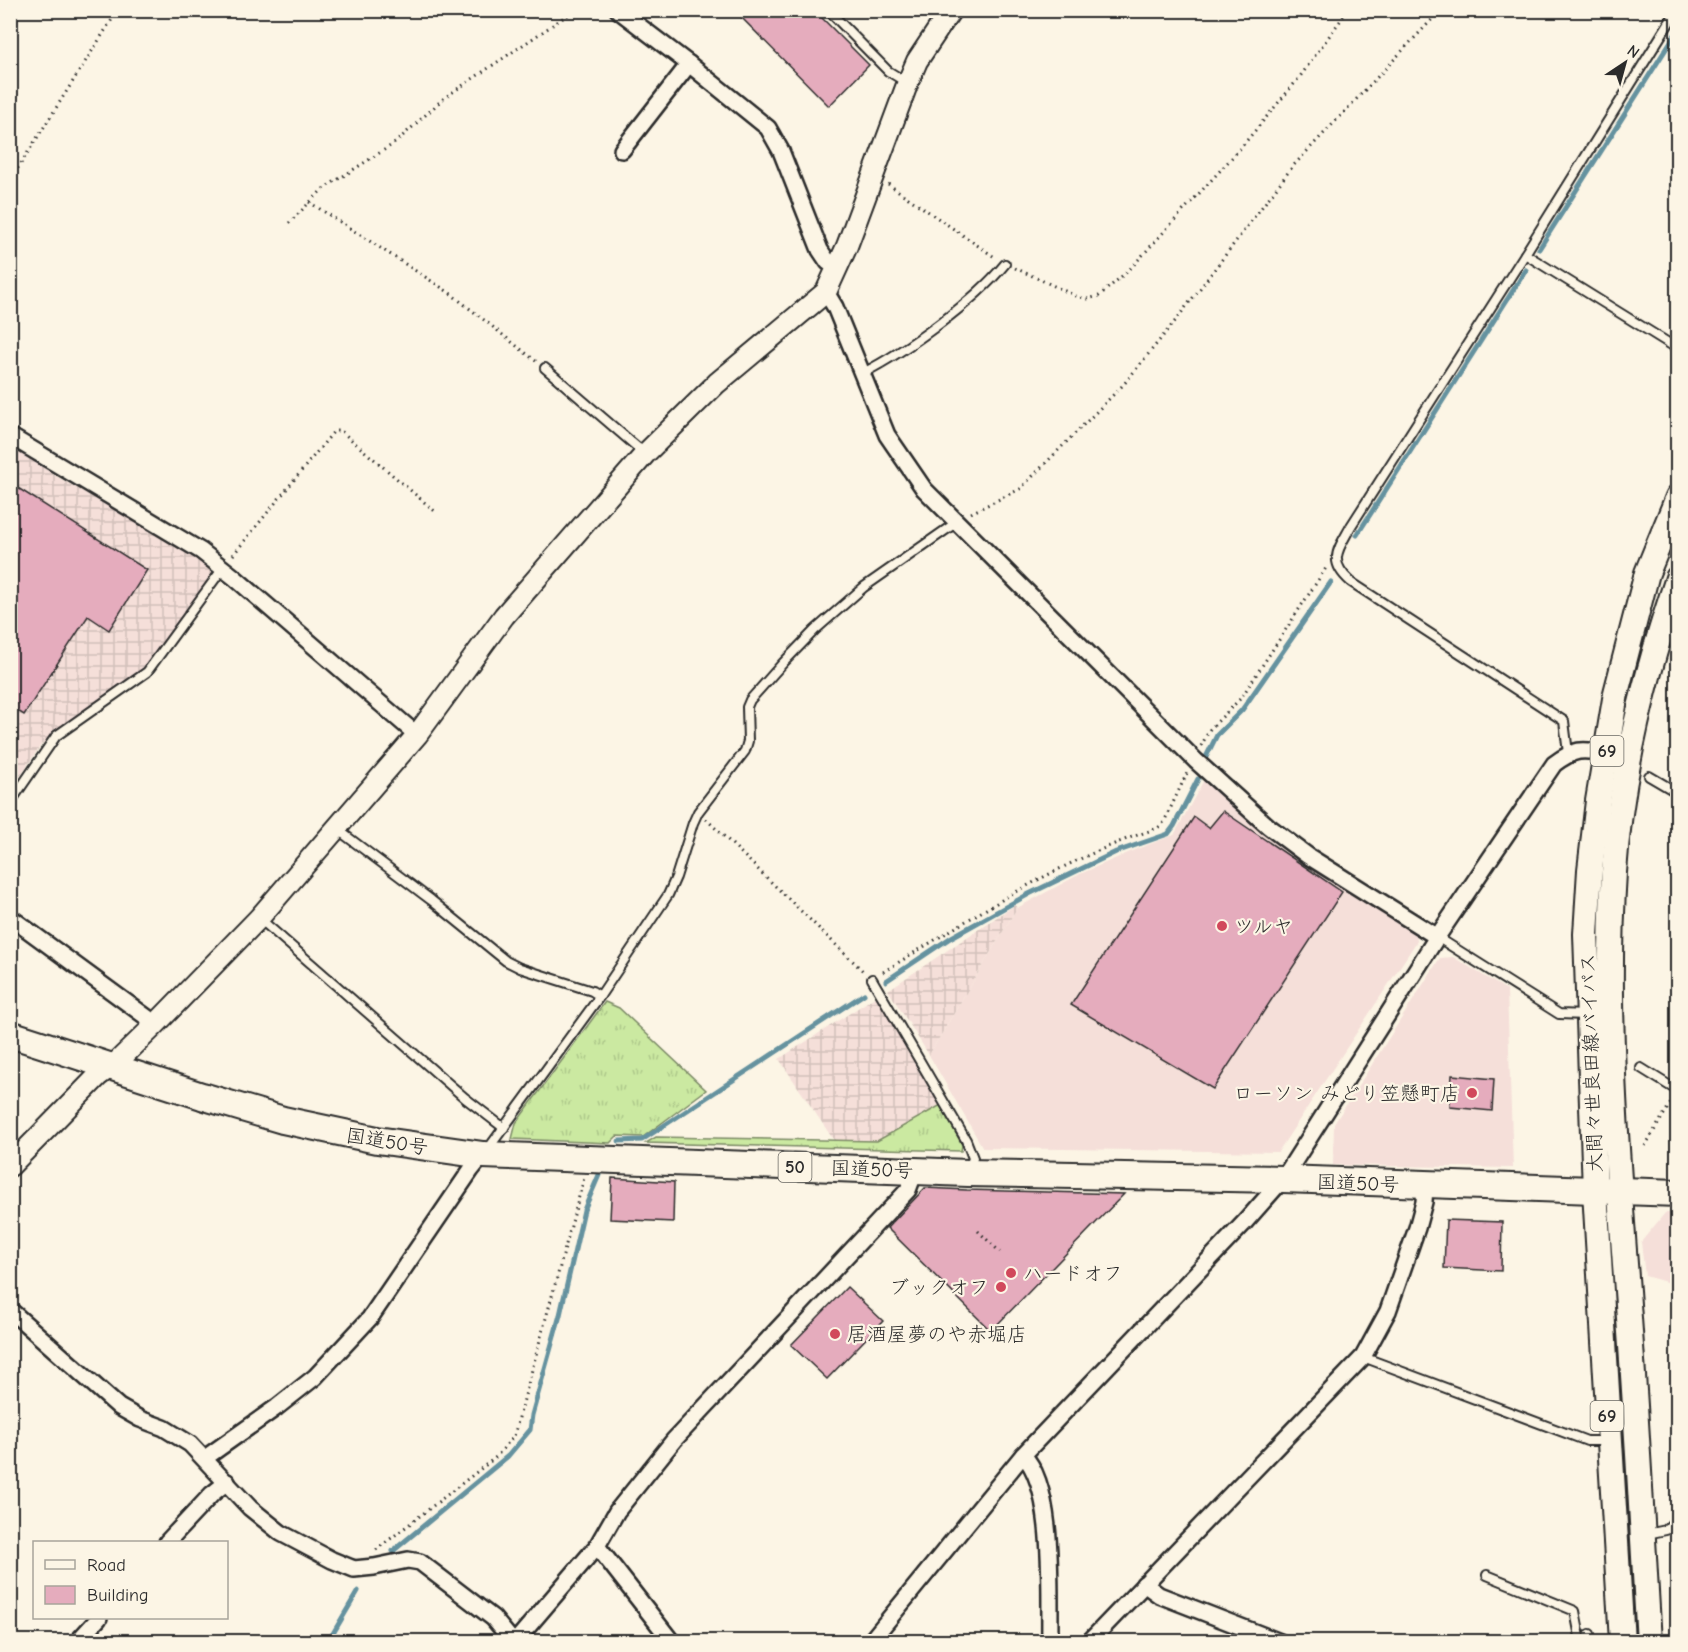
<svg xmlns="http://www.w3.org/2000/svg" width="1688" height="1652" font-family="'Comic Neue','Klee One',sans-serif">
	<defs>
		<pattern id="industrial-grid" width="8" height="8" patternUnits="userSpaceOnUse" patternTransform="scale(1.5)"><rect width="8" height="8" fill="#f5dfd9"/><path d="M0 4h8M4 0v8" fill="none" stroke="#d2c0ba"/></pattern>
		<pattern id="grass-tufts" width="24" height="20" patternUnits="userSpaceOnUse" patternTransform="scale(1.5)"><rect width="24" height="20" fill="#cbe9a1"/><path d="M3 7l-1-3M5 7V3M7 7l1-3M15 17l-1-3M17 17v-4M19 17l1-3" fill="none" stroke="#aec88b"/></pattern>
	</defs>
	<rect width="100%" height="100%" fill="#fcf5e5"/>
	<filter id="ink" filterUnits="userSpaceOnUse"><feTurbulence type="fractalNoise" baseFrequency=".0167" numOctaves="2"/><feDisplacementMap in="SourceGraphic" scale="12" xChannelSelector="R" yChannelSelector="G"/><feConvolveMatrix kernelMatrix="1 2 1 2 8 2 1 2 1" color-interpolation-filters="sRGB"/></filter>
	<g filter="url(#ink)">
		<g fill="#f5dfd9">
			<path d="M1204,780L1249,820L1290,853L1416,932L1417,941L1278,1152L983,1148L929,1055L1017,908L1080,874L1137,849L1174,835Z"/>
			<path d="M1453,957L1507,990L1513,1168L1333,1165L1334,1124L1440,958Z"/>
			<path d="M1665,1213H1677V1285L1645,1276L1641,1242Z"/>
		</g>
		<g fill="url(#industrial-grid)">
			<path d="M11,443L54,475L217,569L142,670L81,712L41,745L11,790Z"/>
			<path d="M1015,905L1017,908L929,1055L888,990Z"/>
			<path d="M878,995L941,1105L877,1141L835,1142L779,1059Z"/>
		</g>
		<g fill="url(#grass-tufts)" stroke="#7b8a66" stroke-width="1.5">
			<path d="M605,1002L619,1008L706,1090L643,1137L617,1136L610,1143L512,1139L516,1123Z"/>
			<path d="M941,1105L962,1145L961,1151L646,1143L656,1137L877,1141Z"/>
		</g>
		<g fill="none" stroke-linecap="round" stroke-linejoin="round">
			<g stroke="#65929f" stroke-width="5">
				<path d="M1539,249L1678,30"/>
				<path d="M1357,535L1526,270"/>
				<path d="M1206,757L1217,735L1242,710L1331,582"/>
				<path d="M886,981L950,938L1029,894L1116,852L1168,834L1174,826L1198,779"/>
				<path d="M619,1141L642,1140L864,994"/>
				<path d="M393,1551L508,1456L530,1430L532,1415L560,1315L584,1210L599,1175"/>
				<path d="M328,1642L358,1591"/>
			</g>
		</g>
		<g fill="#e5acbd" stroke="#2b2b2b" stroke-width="1.5">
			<path d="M734,10H814L869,65L829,106Z"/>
			<path d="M10,483L147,570L109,630L88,616L24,715L10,706Z"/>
			<path d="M1223,811L1342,892L1213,1089L1071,1005L1194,817L1209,828Z"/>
			<path d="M1452,1075L1494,1079L1492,1111L1450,1107Z"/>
			<path d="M612,1178L674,1182L673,1222L610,1219Z"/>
			<path d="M925,1188L967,1190L1124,1194L991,1331L887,1228Z"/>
			<path d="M1446,1220L1502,1222L1501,1271L1444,1268Z"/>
			<path d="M847,1287L883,1321L827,1379L791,1345Z"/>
		</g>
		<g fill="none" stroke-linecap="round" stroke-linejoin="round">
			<g stroke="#2b2b2b" stroke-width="12">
				<g id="service">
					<path d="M828,10L888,71L906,82"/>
					<path d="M1525,254L1678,349"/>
					<path d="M545,368L644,453"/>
					<path d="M863,373C906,351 974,302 1005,264"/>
					<path d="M1568,753L1564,721L1351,582C1327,561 1338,550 1351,526L1525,254L1677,10"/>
					<path d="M1649,776L1678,793"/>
					<path d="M10,803L56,736L147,672L223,568"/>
					<path d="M337,829L431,900L506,961L520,968L592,991L600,996"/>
					<path d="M259,918L465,1098L504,1128"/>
					<path d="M1437,937L1559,1014L1586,1015"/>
					<path d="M872,979L966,1140L973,1158L969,1169"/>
					<path d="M1641,1068L1678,1091"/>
					<path d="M488,1149L600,996L668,895L676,877L693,823L698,812L745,751L748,741L747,707L750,700L783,663L815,630L864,587L957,522"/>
					<path d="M1363,1357L1587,1441H1607"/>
					<path d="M1647,1534L1666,1530L1678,1517"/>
					<path d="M1487,1575L1575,1611L1581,1642"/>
					<path d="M1585,1642L1590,1634"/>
				</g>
			</g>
			<g stroke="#2b2b2b" stroke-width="20">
				<g id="minor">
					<path d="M618,10L689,64L768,128L781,151L820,250L828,262L838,268"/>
					<path d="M622,150L689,64"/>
					<path d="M826,292L835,307L887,435L924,489L1196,761L1268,826L1308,856L1437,937"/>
					<path d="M10,436L201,551L234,577L417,735"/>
					<path d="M10,917L156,1024"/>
					<path d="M10,1310L119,1407L140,1419L164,1428L190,1444L250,1508L281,1533L332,1560L354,1569L374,1567L408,1560L420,1562L493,1618L513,1642"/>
					<path d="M1023,1455C1056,1488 1049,1596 1050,1642"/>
					<path d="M205,1458L277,1407L315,1377L370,1318L471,1170L483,1155"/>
					<path d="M167,1542L212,1494L227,1482"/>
					<path d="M597,1546L672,1642"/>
					<path d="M1144,1584L1159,1595L1280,1642"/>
					<path d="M77,1642L99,1618"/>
					<path d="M515,1642L597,1546L617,1511L674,1440L908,1190L911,1182L912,1171"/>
					<path d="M870,1642L1023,1455L1244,1223L1283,1179L1437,937L1554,764C1574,749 1582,748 1606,754"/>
					<path d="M1089,1642L1363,1357L1388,1311L1417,1228L1424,1202L1425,1186"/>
				</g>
			</g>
			<g stroke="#2b2b2b" stroke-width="24">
				<path id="tertiary" d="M10,1166L98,1076L117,1062L156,1024L259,918L417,735L504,616L645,454L717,383L826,292L847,246L908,82L917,61L951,10"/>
			</g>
			<g stroke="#2b2b2b" stroke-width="28">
				<g id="primary">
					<path d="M1622,1642L1595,1191L1586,934L1590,870L1598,801L1616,693L1647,573L1678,497"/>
					<path d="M1649,1642C1643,1543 1638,1444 1631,1346C1620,1188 1604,1030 1614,872C1621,771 1645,675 1678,578"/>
				</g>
			</g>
			<g stroke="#2b2b2b" stroke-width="30">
				<path id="trunk" d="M10,1034L202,1096L283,1120L377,1140L483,1155L968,1173L1283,1179L1678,1193"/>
			</g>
			<g stroke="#2b2b2b" stroke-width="3" stroke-dasharray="1.5 4.5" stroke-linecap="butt">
				<path d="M10,177L13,176L118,10"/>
				<path d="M888,184L996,258"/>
				<path d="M309,202L450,293L537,362"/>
				<path d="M289,223L323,189L395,143L444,98L575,10"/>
				<path d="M1015,268L1076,296L1088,299L1099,296L1129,270L1238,151L1299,78L1348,10"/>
				<path d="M971,513L1020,489L1124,384L1176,320L1293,166L1441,10"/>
				<path d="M233,555L334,431H341L437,513"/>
				<path d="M1201,746L1210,729L1241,698L1326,568"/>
				<path d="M706,819L863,971"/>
				<path d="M883,972C971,918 1059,860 1158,828L1164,822L1187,773"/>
				<path d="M1645,1146L1672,1101"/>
				<path d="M978,1231L1000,1252"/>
				<path d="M376,1550L496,1457L514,1436L584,1178"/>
			</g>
			<use href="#service" stroke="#fcf5e5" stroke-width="8"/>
			<use href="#minor" stroke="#fcf5e5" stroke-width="15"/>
			<use href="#tertiary" stroke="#fcf5e5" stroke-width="20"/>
			<use href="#primary" stroke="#fcf5e5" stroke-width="24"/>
			<use href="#trunk" stroke="#fcf5e5" stroke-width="26"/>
		</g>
	</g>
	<g fill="#d1495b" stroke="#fcf5e5" stroke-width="2">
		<circle cx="1222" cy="926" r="6"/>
		<circle cx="1472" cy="1093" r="6"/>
		<circle cx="1011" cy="1273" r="6"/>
		<circle cx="1001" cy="1287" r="6"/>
		<circle cx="835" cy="1334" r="6"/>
	</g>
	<g text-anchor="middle" stroke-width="4.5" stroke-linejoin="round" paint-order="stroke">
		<g fill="#fcf5e5" stroke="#6a6863" stroke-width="1.5">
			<rect x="1590.5" y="736" width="33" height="30" rx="4.5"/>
			<rect x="778.5" y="1152" width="33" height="30" rx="4.5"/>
			<rect x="1590.5" y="1401" width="33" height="30" rx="4.5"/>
		</g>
		<g font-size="18" font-weight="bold" fill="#2b2b2b">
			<text x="1607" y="757">69</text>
			<text x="795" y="1173">50</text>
			<text x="1607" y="1422">69</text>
		</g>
		<g font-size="20" fill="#2b2b2b" stroke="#fcf5e5" text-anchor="start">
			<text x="1234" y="933">ツルヤ</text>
			<text x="1460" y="1100" text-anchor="end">ローソン みどり笠懸町店</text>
			<text x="1023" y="1280">ハードオフ</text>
			<text x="989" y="1294" text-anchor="end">ブックオフ</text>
			<text x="847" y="1341">居酒屋夢のや赤堀店</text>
		</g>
		<g font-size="20" fill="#2b2b2b" stroke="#fcf5e5">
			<text transform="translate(1591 1063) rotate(-92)" y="7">大間々世良田線バイパス</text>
			<text transform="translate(387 1141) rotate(9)" y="7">国道50号</text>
			<text transform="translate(872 1169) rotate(2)" y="7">国道50号</text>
			<text transform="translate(1358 1183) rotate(2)" y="7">国道50号</text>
		</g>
	</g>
	<rect width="1688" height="1652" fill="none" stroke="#fcf5e5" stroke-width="36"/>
	<rect x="18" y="18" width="1652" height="1616" fill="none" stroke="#2b2b2b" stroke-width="2" filter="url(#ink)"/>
	<rect x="33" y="1541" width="195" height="78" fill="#fcf5e5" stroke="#a8a49b" stroke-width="1.5"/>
	<rect x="45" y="1560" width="30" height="9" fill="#fcf5e5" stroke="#a8a49b" stroke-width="1.5"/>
	<text x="87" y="1571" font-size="18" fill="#2b2b2b">Road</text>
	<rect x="45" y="1586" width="30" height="18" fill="#e5acbd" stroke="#a8a49b" stroke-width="1.5"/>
	<text x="87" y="1601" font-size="18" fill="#2b2b2b">Building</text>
	<g transform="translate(1625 63) rotate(36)" stroke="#fcf5e5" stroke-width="4.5" paint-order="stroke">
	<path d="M0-4.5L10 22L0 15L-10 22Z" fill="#2b2b2b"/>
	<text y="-9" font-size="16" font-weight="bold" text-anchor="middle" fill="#2b2b2b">N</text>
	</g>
</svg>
